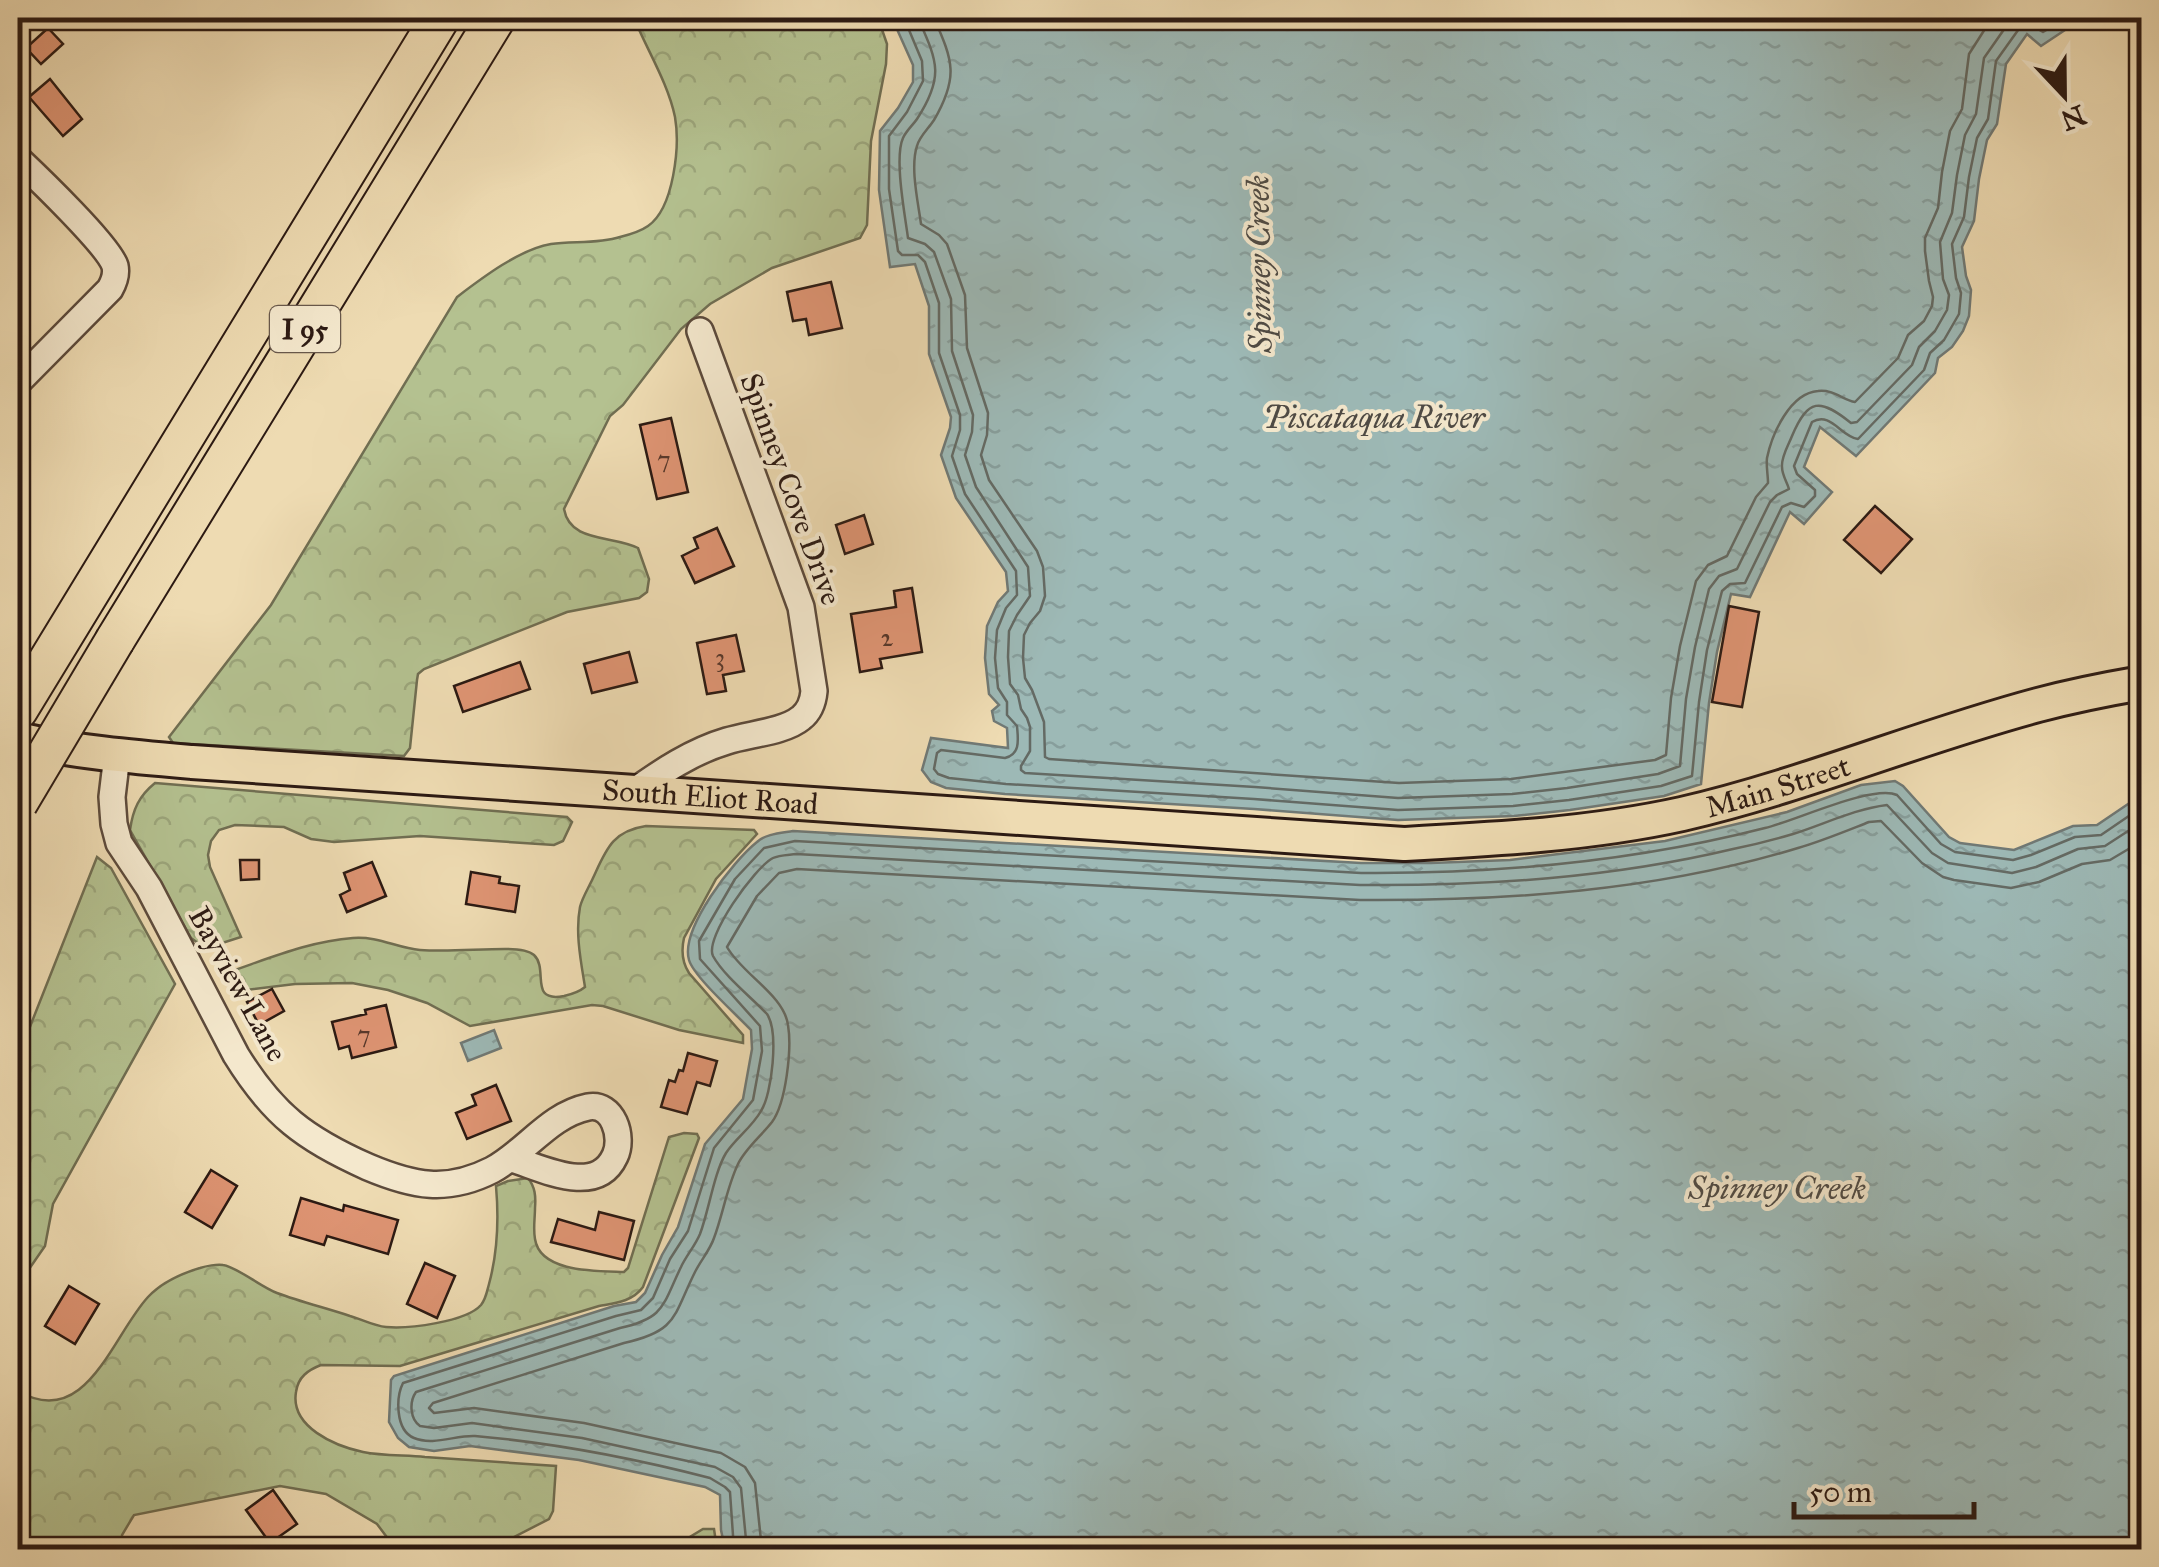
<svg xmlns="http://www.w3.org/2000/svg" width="2159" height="1567" font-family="'IM FELL Great Primer',serif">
	<defs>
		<pattern id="forest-crowns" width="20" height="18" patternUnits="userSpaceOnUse" patternTransform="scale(2.5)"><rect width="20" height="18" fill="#b4c190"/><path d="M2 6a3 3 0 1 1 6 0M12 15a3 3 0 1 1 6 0" fill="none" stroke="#9ba57b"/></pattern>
		<pattern id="water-ripples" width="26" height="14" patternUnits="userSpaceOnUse" patternTransform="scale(2.5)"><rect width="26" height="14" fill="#9db9b6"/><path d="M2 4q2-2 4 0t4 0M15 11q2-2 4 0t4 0" fill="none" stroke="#879e9c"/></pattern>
	</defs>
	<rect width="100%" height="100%" fill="#eedbb2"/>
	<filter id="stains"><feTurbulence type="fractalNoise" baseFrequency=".002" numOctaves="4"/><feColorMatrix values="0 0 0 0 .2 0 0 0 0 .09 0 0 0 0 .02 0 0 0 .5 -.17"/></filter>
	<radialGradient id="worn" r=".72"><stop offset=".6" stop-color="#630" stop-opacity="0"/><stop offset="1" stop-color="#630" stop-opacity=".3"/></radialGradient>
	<g fill="url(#forest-crowns)" stroke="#706e52" stroke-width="2.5">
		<path d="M634,18H878L887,44L886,64L871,141L867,225L860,238L772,268L710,304L681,329L623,405L610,416L564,509C570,543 612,535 638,548L649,579L647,592L639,598L567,612L424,669L418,674L417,680L410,748L404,756L173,743L169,737L271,605L457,297C482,278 520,249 551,244C573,241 598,244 620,237C628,235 641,231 648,226C674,208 680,146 675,117C668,83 647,50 634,18Z"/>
		<path d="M155,783L567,817L572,822L563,841L554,845L420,836L334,842L311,839L284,827L235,825L219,830L211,841L208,855L210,867L241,937L216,945L202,946L191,938L130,830C133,809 139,796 155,783Z"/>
		<path d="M646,826L754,830L757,834L716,879L684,938C681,951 682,962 689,973L743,1035V1043L679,1030L603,1006L592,1005L470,1026L427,1003L388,990L352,983L295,984L238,991L220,975C263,961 308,941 353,938C378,936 397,948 420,950C448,952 477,949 505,949C513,949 527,949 534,955C549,969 528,1003 564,996C573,994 579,992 585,987C581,962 575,933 580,907C582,898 589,887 593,878C606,850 612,831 646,826Z"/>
		<path d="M97,857L111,868L175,984L53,1204L45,1246L18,1285V1057Z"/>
		<path d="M684,1133L697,1134L699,1138L643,1287C632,1302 615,1303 599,1306L400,1366L321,1365C308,1370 298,1377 296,1392C290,1427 335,1446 363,1452C383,1456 405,1455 425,1457C469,1460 513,1463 556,1466L553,1511L549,1519L491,1549H369L386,1536L377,1524L326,1494L280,1486L134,1515L122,1535V1549H18V1391C86,1431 112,1336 148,1297C162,1282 180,1274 200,1268C206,1266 217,1264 223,1265C237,1267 261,1287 277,1293C301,1302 326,1308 350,1316C361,1319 374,1326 386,1327C408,1329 466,1322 481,1305C486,1299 487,1291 489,1284C498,1251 499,1220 496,1186L508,1181L528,1178C535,1187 536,1196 535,1208C535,1218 533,1229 535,1239C540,1273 598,1271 624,1272L628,1268L669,1137Z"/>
		<path d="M703,1529H714L717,1549H670Z"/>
	</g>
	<g fill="url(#water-ripples)" stroke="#707975" stroke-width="2.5">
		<path d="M892,18H2083L2041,46L2027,34L2006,64L1997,124L1987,140L1979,179L1974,221L1962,247L1966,276L1971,290L1969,316L1963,331L1952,347L1938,358L1935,373L1856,456L1820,427L1804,467L1832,492L1804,524L1790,512L1750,597L1731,594L1717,652L1709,703L1701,784L1664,796L1570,810L1514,816L1398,820L1254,809L1005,794L946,788L931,782L922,770L931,738L1008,748L1007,728L994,721L992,711L999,705L989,694L985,658L987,626L998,602L1008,591L1006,572L956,498L941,455L950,428L951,417L929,354V306L915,264L890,267L879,190L880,131L898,108L913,82V65Z"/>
		<path d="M1895,781L1903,786L1949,837L1960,843L2014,850L2073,826L2097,825L2134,800L2141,783V1549H725L721,1530L720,1495L705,1487L579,1460L470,1446L434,1451L409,1447L398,1438L389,1422L391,1380L394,1376L614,1306L636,1302L645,1293L662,1255L678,1227L705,1144L743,1099L752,1049L751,1030C737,1015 694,977 689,960C680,929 733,861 757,842C765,834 782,833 793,831L1361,863H1431L1510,860L1665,841L1787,812L1861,785Z"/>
		<path d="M494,1030L501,1048L468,1061L461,1043Z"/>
	</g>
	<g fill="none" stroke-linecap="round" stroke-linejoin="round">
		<g stroke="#646a64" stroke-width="2.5">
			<path d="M904,18L922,61L923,81L907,112L889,136V189L898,251L902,255H918L925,262L939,303V353L960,415V430L952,456L965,494L1016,571L1017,595L1006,608L997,630L995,658L998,688L1007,702V715L1017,726C1018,739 1021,754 1005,758L941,750L937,753L934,769L938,774L949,778L1006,784L1254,799L1398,810L1513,806L1569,800L1661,786L1692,776L1699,702L1707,650L1722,591L1730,584L1745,583L1782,507L1791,503L1804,507L1815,496V490L1797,474L1794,466L1812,422C1831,411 1841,437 1858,439L1924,370L1930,353L1944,340L1959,314L1961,293L1956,278L1952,244L1964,217L1969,177L1977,138L1988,119L1996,61L2021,26L2031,25L2043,32L2067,18"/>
			<path d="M918,18C937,61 945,76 917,119C913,125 906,131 903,138C894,158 905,215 908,238L925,244L934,252L951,299L952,351L973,415L972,432L965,455L976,487L1028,567L1030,596L1017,615L1009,631L1008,657L1010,684L1018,695L1021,709L1027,718L1030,727V751L1021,766V770L1025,773L1255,787L1398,798L1512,794L1567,788L1658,774L1680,766L1686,699L1695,647L1709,589L1719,576L1737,569L1770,502L1777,495L1789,489C1787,482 1782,475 1782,467C1781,457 1788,446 1792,436C1808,398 1820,398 1851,423L1857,422L1912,365L1919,347L1935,331L1947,310L1949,295L1943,279L1940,242L1952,213L1957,175L1965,135L1976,114L1984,58L2012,18"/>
			<path d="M934,18C953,61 959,77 934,120C929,128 919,137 917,146C910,167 918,202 921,224L939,235L947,244L965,295L967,348L988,413L987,435L981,455L989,480L1037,551L1043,567L1045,596L1040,611L1030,623L1024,635L1023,658L1025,678L1032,690L1044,722L1045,757L1049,759L1399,783L1511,779L1655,760L1666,755L1671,698L1680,646L1696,581L1708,565L1727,556L1756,497L1768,483C1768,475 1766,466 1767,458C1772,434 1790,393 1818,391C1833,389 1843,400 1855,402L1898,358L1908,335L1924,321L1932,306L1933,297L1929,281L1925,251V238L1938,208L1942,172L1950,131L1962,109L1969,54L1992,18"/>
			<path d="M734,1550L730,1492L725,1487L710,1478C633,1458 554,1443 475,1436C456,1435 433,1446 414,1438C395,1430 396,1397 403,1383L616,1316L641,1310L653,1298L670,1259L688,1231L714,1148L753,1100L762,1051L760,1026L700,959L699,941L735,879L764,848L795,841L1361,873C1498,874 1632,862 1765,828C1795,821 1873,784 1897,795L1941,844L1955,852L2013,860L2031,855L2075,837L2101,835L2142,807"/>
			<path d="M747,1550L741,1488L733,1477L715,1467L582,1438L472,1423L434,1428L420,1426C410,1419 409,1402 416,1392L620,1328C665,1318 662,1306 681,1267C686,1256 695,1246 700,1234C709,1210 714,1173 726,1153C736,1138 752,1127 761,1111C772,1094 779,1032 767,1014C752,998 724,976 713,956C704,938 755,867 773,858C779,855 789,855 796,854L1360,885C1486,886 1611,878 1733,849C1753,845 1773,840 1793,834C1825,824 1854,809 1887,805L1932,853L1948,863L2012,873L2036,867L2078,849L2105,846L2142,822"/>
			<path d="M762,1550L755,1483L745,1467L721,1453L584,1423L474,1408L434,1413L429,1408L433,1403L624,1343C678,1331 673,1316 695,1272C701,1260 710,1250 714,1238C723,1214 727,1187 738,1164C745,1149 761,1136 772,1122C786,1103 792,1049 788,1025C784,995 742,974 727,947L757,896L779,873L797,869L1360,900C1506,901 1657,891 1798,848C1822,841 1846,831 1869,822L1881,821L1922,863L1943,877L1954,880L2011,888L2039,882L2082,864L2110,860L2142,841"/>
		</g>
	</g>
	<g fill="#de9473" stroke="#2c1a13" stroke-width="2.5">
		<path d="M48,28L63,44L41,64L26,48Z"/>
		<path d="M50,79L82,119L63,136L29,97Z"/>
		<path d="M831,282L842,328L809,335L806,319L793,321L787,292Z"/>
		<path d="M671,418L688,492L657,499L640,425Z"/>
		<path d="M1875,506L1912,539L1881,573L1844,540Z"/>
		<path d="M864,515L873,544L845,554L836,525Z"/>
		<path d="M717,528L734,566L695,583L682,556L698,548L694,538Z"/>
		<path d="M912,588L922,652L880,659L882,668L860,672L851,614L896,607L894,591Z"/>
		<path d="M1729,606L1759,612L1742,707L1712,702Z"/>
		<path d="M736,635L744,671L723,675L726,691L707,694L697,643Z"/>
		<path d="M629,652L637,682L592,693L584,664Z"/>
		<path d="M520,662L530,689L463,712L454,686Z"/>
		<path d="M240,860H259V879L241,880Z"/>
		<path d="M372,862L386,896L347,912L340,895L350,890L344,873Z"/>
		<path d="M471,872L500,877L499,883L519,886L515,912L466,904Z"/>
		<path d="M272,989L284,1011L259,1025L247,1002Z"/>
		<path d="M386,1005L396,1047L352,1058L349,1046L339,1049L332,1022L366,1014L365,1010Z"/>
		<path d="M688,1053L717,1061L710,1086L697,1082L687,1114L661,1107L669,1080L675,1082L679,1070L683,1071Z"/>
		<path d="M496,1085L511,1121L467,1139L456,1113L476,1105L472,1095Z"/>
		<path d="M211,1170L237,1186L212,1228L185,1212Z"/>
		<path d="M301,1198L343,1211L344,1205L398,1220L388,1254L327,1236L324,1245L290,1235Z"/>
		<path d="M599,1212L634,1221L624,1260L551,1242L558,1219L595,1230Z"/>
		<path d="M425,1263L455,1276L437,1318L407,1304Z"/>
		<path d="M69,1286L99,1304L75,1344L45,1326Z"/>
		<path d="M273,1490L297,1524L270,1543L246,1510Z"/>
	</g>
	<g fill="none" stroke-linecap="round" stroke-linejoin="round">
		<g stroke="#5c4a3b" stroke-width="30">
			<g id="minor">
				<path d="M18,159C36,176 109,246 115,266C117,275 114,282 110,289L18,382"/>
				<path d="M117,755L112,797L114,824L119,843L149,888L236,1055C273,1115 305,1139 368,1167C413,1186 447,1193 492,1170C526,1152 549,1115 588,1107C613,1102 624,1137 615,1156C596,1197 542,1168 512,1159"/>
				<path d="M632,793C661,772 693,751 727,741C749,734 784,732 801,718C810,711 813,702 814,691L801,607L700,331"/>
			</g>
		</g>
		<g stroke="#2c1a13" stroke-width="38">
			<g id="major">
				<path id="s1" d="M18,739C75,752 134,757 192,762L1404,844C1497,839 1591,834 1682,814C1803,786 1918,737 2038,705C2072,696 2107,689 2142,683"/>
			</g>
		</g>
		<g stroke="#2c1a13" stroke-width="42">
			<g id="highway">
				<path d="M115,640L496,18"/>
				<path d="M18,710L440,18"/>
			</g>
		</g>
		<use href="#minor" stroke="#f4e8cd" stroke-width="25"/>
		<use href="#major" stroke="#eedbb2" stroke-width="32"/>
		<use href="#highway" stroke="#eedbb2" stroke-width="38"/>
		<g stroke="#2c1a13" stroke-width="42" stroke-linecap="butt">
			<path id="highway-bridge" d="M18,803L115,640"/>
		</g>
		<use href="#highway-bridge" stroke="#eedbb2" stroke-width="38"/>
	</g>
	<g text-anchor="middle" stroke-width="8" stroke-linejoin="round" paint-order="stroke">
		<g font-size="25" fill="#58382b">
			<text x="664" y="468">7</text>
			<text x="887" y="646">2</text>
			<text x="720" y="666">3</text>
			<text x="364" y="1043">7</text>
		</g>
		<rect fill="#f4e8cd" stroke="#68584b" stroke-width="2.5" x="270" y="306" width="70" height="46" rx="8"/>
		<g font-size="28" font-weight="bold" fill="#2c1a13">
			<text x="305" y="339">I 95</text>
		</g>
		<g font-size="30" fill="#2c1a13" stroke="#f4e8cd">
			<text transform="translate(791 489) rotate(70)" y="10">Spinney Cove Drive</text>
			<text dy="10" stroke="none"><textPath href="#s1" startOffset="1770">Main Street</textPath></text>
			<text dy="10" stroke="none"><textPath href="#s1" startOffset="695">South Eliot Road</textPath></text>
			<text transform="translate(238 984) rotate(61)" y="10">Bayview Lane</text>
		</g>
		<g font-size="32" font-style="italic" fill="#4e4a44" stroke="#f4e8cd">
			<text transform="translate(1259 264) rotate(-91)" y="11">Spinney Creek</text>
			<text x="1374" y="428">Piscataqua River</text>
			<text x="1777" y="1199">Spinney Creek</text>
		</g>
	</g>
	<rect width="2159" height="1567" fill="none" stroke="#eedbb2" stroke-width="60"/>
	<rect x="20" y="20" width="2119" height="1527" fill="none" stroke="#2c1a13" stroke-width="5"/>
	<rect x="30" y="30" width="2099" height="1507" fill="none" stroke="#2c1a13" stroke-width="2.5"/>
	<g transform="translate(2064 95) rotate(158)" stroke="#f4e8cd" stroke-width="8" paint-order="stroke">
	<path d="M0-8L18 38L0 25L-18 38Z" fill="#2c1a13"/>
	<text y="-15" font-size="28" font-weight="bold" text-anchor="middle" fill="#2c1a13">N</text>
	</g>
	<path d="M1794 1502v15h180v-15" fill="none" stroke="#2c1a13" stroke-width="5"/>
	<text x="1809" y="1502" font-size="30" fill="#2c1a13" stroke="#f4e8cd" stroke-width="8" paint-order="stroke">50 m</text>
	<rect width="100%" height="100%" filter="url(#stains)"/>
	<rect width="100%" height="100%" fill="url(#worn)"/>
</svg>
